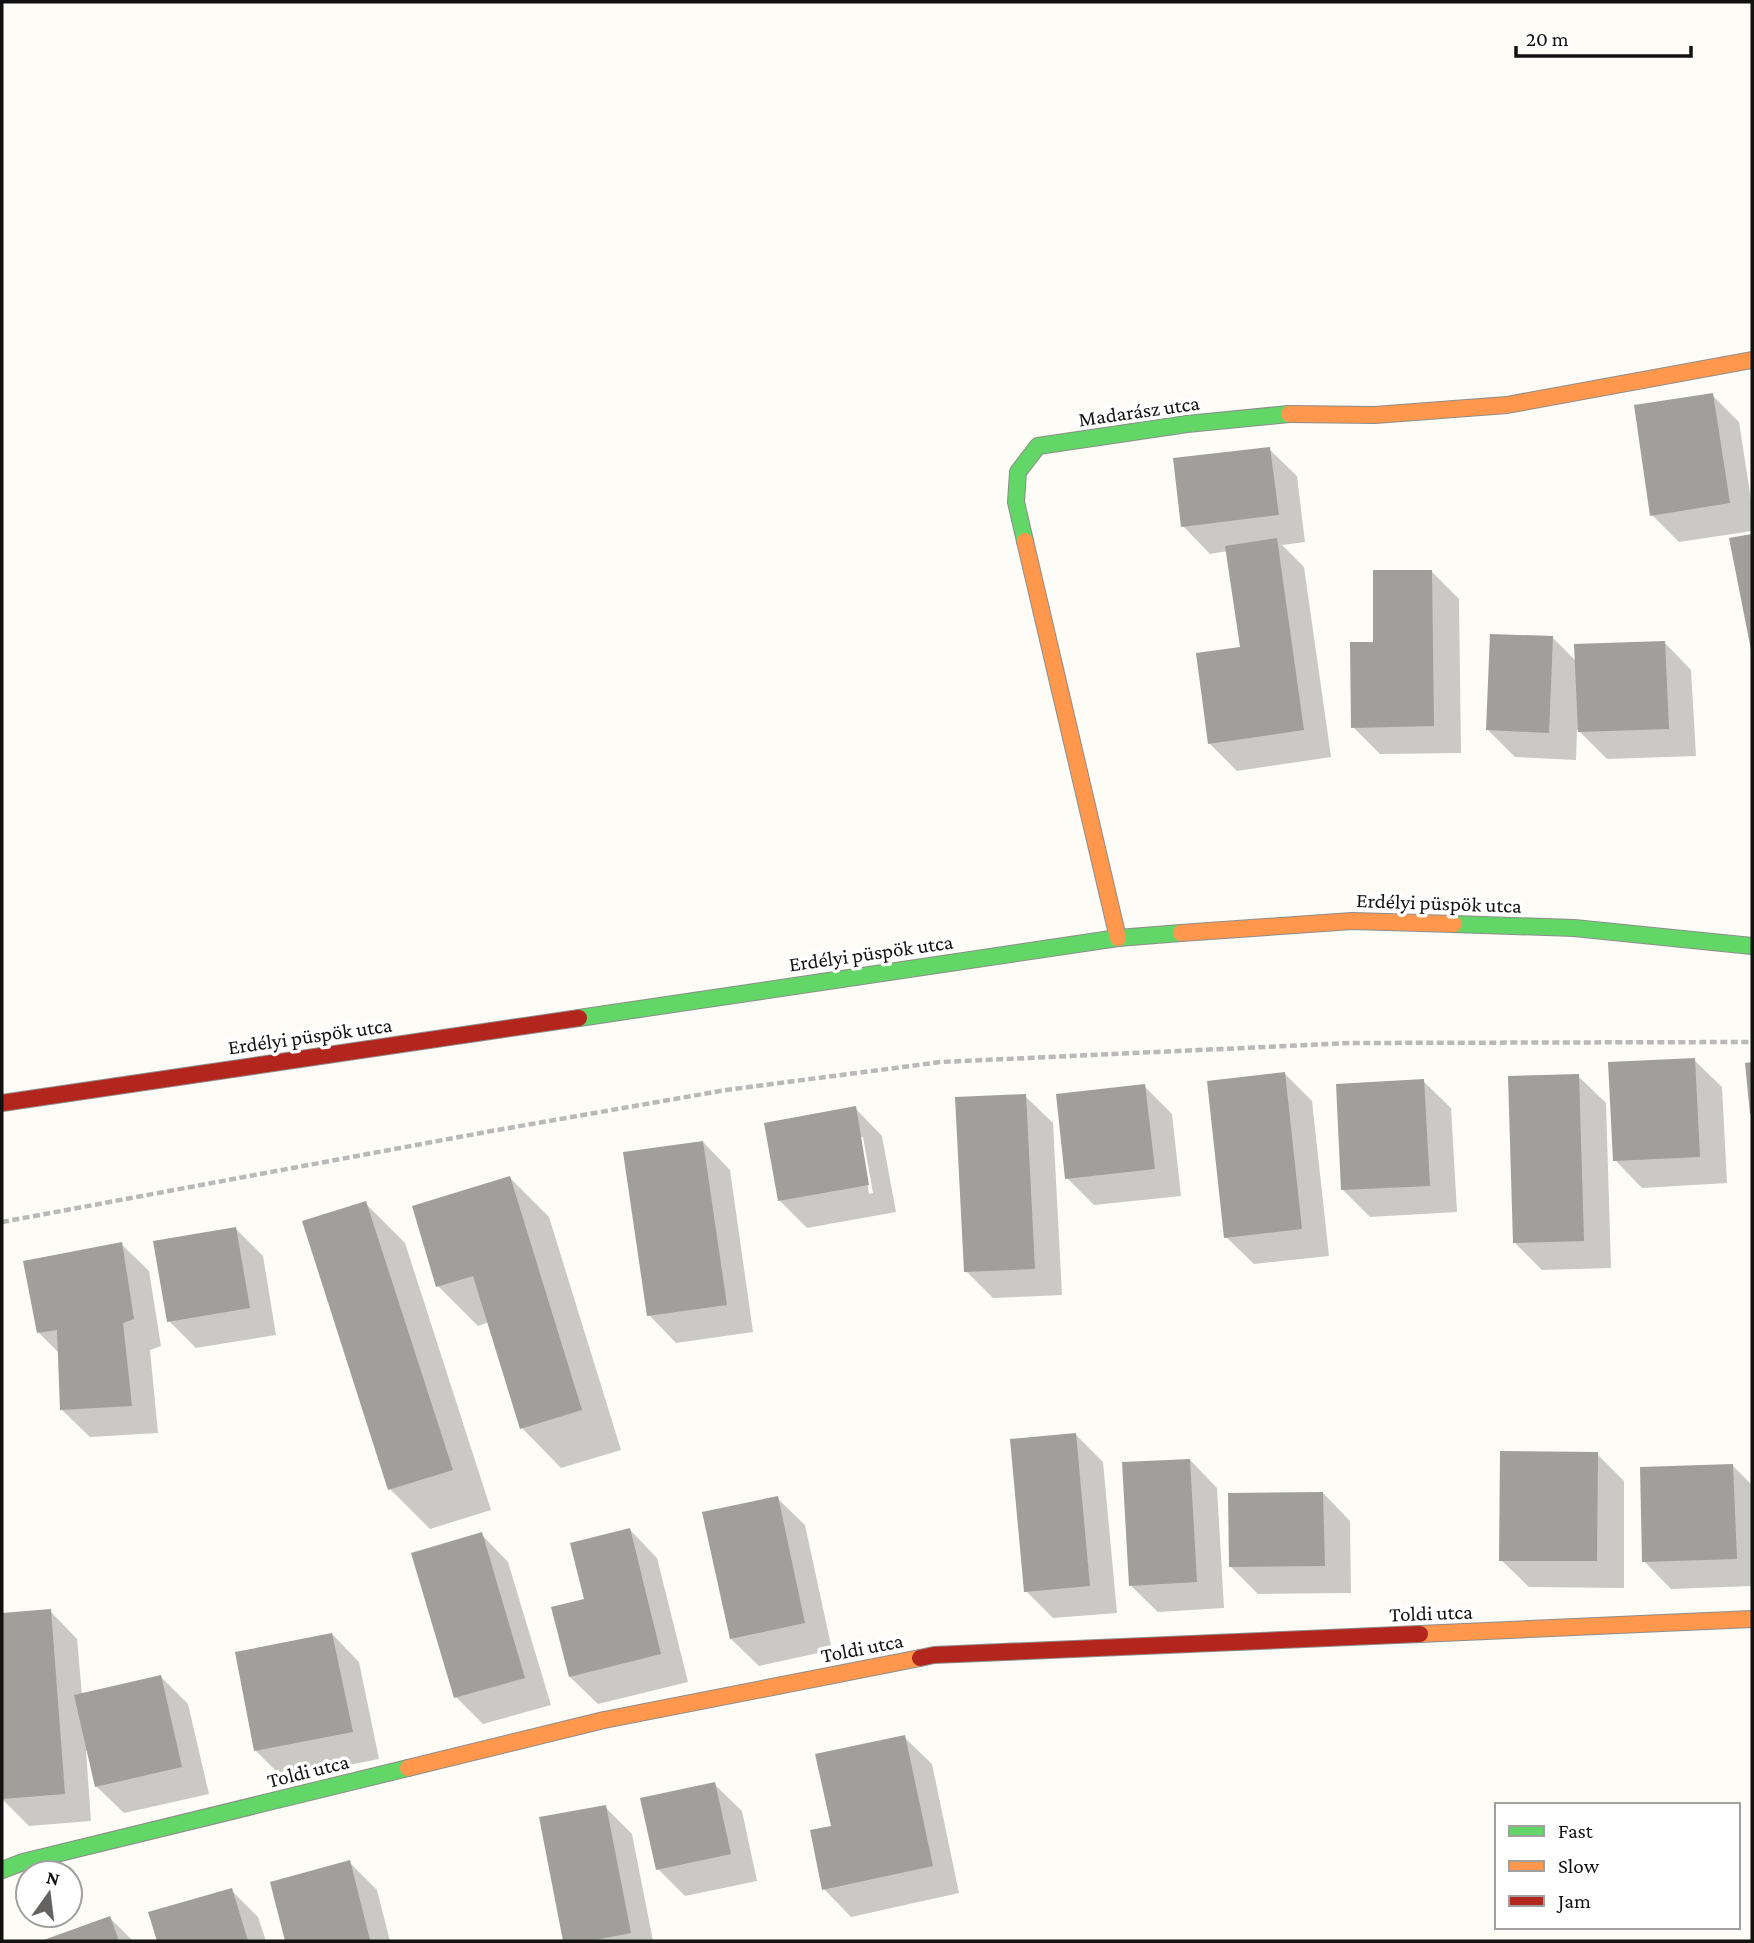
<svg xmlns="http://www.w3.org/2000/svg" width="1754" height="1943" font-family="'Crimson Pro',serif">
	<rect width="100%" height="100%" fill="#fdfcf7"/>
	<g fill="#0003" fill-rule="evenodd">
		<path d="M1712,395L1739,422L1752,506V531L1679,542L1652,515Z"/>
		<path d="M1269,449L1297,476L1305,542L1282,545L1304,567L1331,757L1237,771L1210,744L1242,648L1228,551L1210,554L1183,526Z"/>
		<path d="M1752,535V647L1731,540Z"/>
		<path d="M1431,571L1459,599L1461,753L1380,754L1353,727L1375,644Z"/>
		<path d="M1552,637L1577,662L1664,642L1691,670L1696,756L1607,759L1577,729L1576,760L1515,757L1488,730Z"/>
		<path d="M1694,1060L1722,1087L1727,1183L1642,1188L1615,1160Z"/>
		<path d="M1285,1074L1312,1101L1329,1256L1254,1264L1226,1237Z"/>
		<path d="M1578,1076L1606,1103L1611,1268L1542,1270L1514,1242Z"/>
		<path d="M1423,1081L1451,1108L1457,1212L1370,1217L1343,1190Z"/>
		<path d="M1144,1086L1172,1114L1181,1196L1094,1205L1067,1178Z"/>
		<path d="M1025,1096L1053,1123L1062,1295L993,1298L966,1271Z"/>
		<path d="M855,1108L882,1136L896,1212L807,1228L779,1200ZM859,1137H863L873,1193L869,1194Z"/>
		<path d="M703,1142L730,1170L753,1332L676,1343L649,1315Z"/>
		<path d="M510,1178L549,1217L621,1450L561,1468L522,1428L489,1322L478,1326L438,1286Z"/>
		<path d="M365,1203L405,1243L491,1510L430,1529L390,1489Z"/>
		<path d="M236,1229L263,1256L276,1335L196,1348L169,1321Z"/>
		<path d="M121,1244L149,1271L161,1346L150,1350L158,1433L90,1437L62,1410L60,1354L39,1333Z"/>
		<path d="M1076,1435L1103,1462L1117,1613L1053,1618L1026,1591Z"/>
		<path d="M1597,1454L1624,1481V1588L1529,1587L1501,1560Z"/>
		<path d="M1190,1460L1217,1488L1224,1608L1158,1612L1130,1585Z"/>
		<path d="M1732,1465L1752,1485V1586L1671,1589L1644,1561Z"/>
		<path d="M1323,1493L1350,1521L1351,1593L1258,1594L1231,1567Z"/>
		<path d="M777,1498L805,1525L832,1650L759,1666L731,1639Z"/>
		<path d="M630,1530L657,1558L688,1682L598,1704L570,1677L586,1600Z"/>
		<path d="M481,1534L508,1562L551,1705L483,1724L456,1697Z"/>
		<path d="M50,1611L77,1639L82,1695L161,1677L188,1704L209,1794L124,1813L96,1786L88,1751H86L91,1821L29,1826L2,1799V1615Z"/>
		<path d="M332,1634L359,1662L379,1759L283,1778L256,1751L237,1654Z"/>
		<path d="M904,1737L932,1764L959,1893L851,1917L824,1889L833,1827Z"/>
		<path d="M714,1784L742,1811L757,1881L685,1896L658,1869Z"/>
		<path d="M605,1807L632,1834L653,1941H565L541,1819Z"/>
		<path d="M349,1862L377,1890L390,1941H287L272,1883Z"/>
		<path d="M231,1890L258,1917L266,1941H158L150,1914Z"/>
		<path d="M110,1918L133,1941H45Z"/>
	</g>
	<g fill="#a19f9c">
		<path d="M1713,393L1730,503L1650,516L1634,405Z"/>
		<path d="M1270,447L1279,515L1181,527L1173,458Z"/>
		<path d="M1752,534V650H1751L1729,538Z"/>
		<path d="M1277,538L1304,730L1208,744L1196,653L1240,647L1225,546Z"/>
		<path d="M1373,570H1432L1434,726L1351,728L1350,642H1373Z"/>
		<path d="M1490,634L1553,636L1549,733L1486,730Z"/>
		<path d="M1665,641L1669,729L1578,732L1574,644Z"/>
		<path d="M1695,1058L1700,1157L1613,1161L1608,1062Z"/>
		<path d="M1752,1062V1114H1750L1745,1063Z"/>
		<path d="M1285,1072L1302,1229L1224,1238L1207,1081Z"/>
		<path d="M1579,1074L1584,1241L1513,1243L1508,1076Z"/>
		<path d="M1424,1079L1430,1186L1341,1190L1336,1084Z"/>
		<path d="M1145,1084L1155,1169L1065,1179L1056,1094Z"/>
		<path d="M1026,1094L1035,1269L964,1272L955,1097Z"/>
		<path d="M856,1106L869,1185L778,1201L764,1123Z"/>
		<path d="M703,1141L727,1305L647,1316L623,1152Z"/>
		<path d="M510,1176L582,1410L520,1429L473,1276L436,1287L412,1206Z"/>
		<path d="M366,1201L453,1470L388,1490L302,1221Z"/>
		<path d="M236,1227L250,1308L167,1322L153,1241Z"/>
		<path d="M122,1242L134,1319L123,1323L132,1406L60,1410L57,1330L37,1333L23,1261Z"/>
		<path d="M1076,1433L1090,1586L1024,1592L1010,1439Z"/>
		<path d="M1500,1451L1598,1452L1597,1561H1499Z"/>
		<path d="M1190,1459L1197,1582L1129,1586L1122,1462Z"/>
		<path d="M1733,1464L1737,1559L1642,1562L1640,1467Z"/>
		<path d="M1323,1492L1325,1566L1229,1567L1228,1493Z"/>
		<path d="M778,1496L805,1623L730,1639L702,1512Z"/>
		<path d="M630,1528L661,1654L569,1677L551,1607L584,1599L570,1543Z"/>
		<path d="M482,1532L525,1678L454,1698L411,1553Z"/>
		<path d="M51,1609L65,1794L2,1799V1613Z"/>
		<path d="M332,1633L353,1732L254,1751L235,1652Z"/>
		<path d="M161,1675L182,1767L95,1787L74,1695Z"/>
		<path d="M905,1735L933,1866L822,1890L810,1830L831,1826L815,1754Z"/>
		<path d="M715,1782L731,1854L656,1870L640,1798Z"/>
		<path d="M606,1805L631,1933L590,1941H563L539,1817Z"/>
		<path d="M350,1860L370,1940L285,1941L270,1882Z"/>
		<path d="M232,1888L248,1941H157L148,1912Z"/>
		<path d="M110,1916L119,1941H41Z"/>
	</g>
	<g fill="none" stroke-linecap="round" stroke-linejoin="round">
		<g stroke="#8e8d8b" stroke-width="18">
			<g id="fast">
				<path d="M1025,541L1016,502L1018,472L1038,446L1187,424L1289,414"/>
				<path d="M1454,924L1574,928L1752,946"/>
				<path d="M579,1018L1118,938L1181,933"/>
				<path d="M2,1870L23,1862L408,1768"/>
			</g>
		</g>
		<g stroke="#8e8d8b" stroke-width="18">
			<g id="slow">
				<path d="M1289,414L1375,415L1507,405L1752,360"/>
				<path d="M1025,541L1118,938"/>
				<path d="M1181,933L1352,921L1454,924"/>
				<path d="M1420,1634L1752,1619"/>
				<path d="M408,1768L604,1720L920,1658"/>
			</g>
		</g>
		<g stroke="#8e8d8b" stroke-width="18">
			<g id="jam">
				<path d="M2,1103L579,1018"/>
				<path d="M920,1658L934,1655L1420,1634"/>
			</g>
		</g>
		<path stroke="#b9b9b8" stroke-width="4.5" stroke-dasharray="7 3.5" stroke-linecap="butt" d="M2,1222L486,1132L726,1090L941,1062L1350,1043L1752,1042"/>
		<use href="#fast" stroke="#63d668" stroke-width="16"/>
		<use href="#slow" stroke="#ff974d" stroke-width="16"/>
		<use href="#jam" stroke="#b3261e" stroke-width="16"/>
	</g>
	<g text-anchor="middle" stroke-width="7" stroke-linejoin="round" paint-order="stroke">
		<g font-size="21" fill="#111" stroke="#fff">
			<text transform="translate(1139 411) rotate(-8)" y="7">Madarász utca</text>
			<text transform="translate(1439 903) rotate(2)" y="7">Erdélyi püspök utca</text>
			<text transform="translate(871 953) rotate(-8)" y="7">Erdélyi püspök utca</text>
			<text transform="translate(310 1036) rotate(-8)" y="7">Erdélyi püspök utca</text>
			<text transform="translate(1431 1613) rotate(-2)" y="7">Toldi utca</text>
			<text transform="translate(862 1648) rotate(-11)" y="7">Toldi utca</text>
			<text transform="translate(308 1771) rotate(-14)" y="7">Toldi utca</text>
		</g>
	</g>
	<rect width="1754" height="1943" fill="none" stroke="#111111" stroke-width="7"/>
	<rect x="1495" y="1803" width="245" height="126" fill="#ffffff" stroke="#a0a0a0" stroke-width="2"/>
	<rect x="1509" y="1826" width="35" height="10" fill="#63d668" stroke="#a0a0a0" stroke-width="2"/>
	<text x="1558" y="1838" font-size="21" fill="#111111">Fast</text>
	<rect x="1509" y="1861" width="35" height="10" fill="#ff974d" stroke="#a0a0a0" stroke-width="2"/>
	<text x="1558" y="1873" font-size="21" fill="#111111">Slow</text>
	<rect x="1509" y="1896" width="35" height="10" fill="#b3261e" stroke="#a0a0a0" stroke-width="2"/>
	<text x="1558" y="1908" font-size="21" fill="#111111">Jam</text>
	<g transform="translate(49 1894) rotate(14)"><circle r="33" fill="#ffffff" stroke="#a0a0a0" stroke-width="2"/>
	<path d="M0-5L12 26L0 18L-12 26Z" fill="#646362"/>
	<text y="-10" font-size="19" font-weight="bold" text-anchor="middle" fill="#111111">N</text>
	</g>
	<path d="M1516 46v10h175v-10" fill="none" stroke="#111111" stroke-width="3.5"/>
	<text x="1526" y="46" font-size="21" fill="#111111" stroke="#ffffff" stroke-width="5" paint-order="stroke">20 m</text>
</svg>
